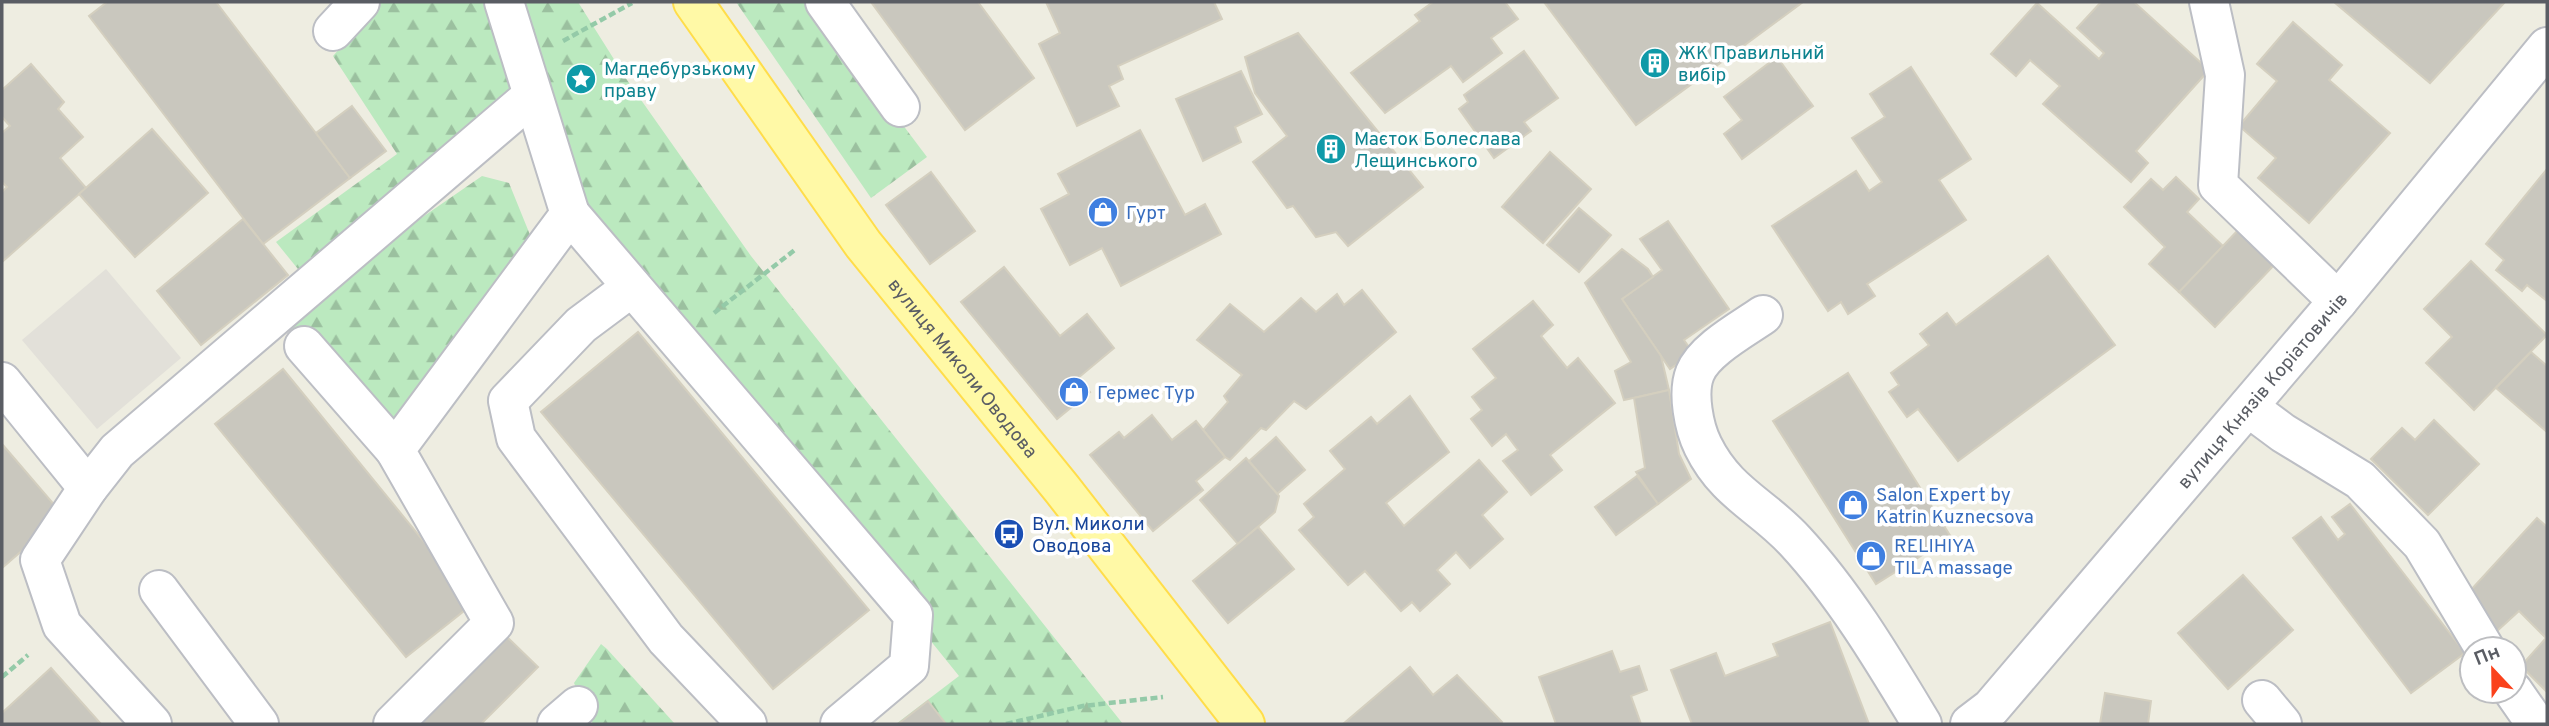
<svg xmlns="http://www.w3.org/2000/svg" width="2549" height="726" font-family="Overpass,sans-serif">
	<defs>
		<pattern id="forest-firs" width="22" height="20" patternUnits="userSpaceOnUse" patternTransform="scale(1.75)"><rect width="22" height="20" fill="#bbe9bf"/><path d="M5 1l3.5 6h-7zM16 11l3.5 6h-7z" fill="#9bc09f"/></pattern>
	</defs>
	<rect width="100%" height="100%" fill="#eeede1"/>
	<path fill="#e2e0d9" d="M106,269L181,358L97,429L22,340Z"/>
	<g fill="url(#forest-firs)">
		<path d="M381,2H488L514,91L302,274L276,242L397,154L333,56Z"/>
		<path d="M504,2H578L627,80L751,256L1123,724H896L959,676L692,345L570,214Z"/>
		<path d="M736,2H810L927,157L871,198Z"/>
		<path d="M482,176L509,183L539,257L395,450L277,314L365,239L411,225Z"/>
		<path d="M601,644L607,649L675,724H593L574,683Z"/>
	</g>
	<g fill="#c9c7be" stroke="#d4cfbf" stroke-width="2">
		<path d="M107,2H216L350,178L263,244L89,16Z"/>
		<path d="M871,2H978L1034,78L965,130Z"/>
		<path d="M1046,2H1214L1222,19L1118,66L1123,79L1109,86L1119,106L1077,126L1039,44L1060,33Z"/>
		<path d="M1433,2H1505L1518,19L1491,38L1502,53L1463,82L1451,66L1385,113L1351,73L1420,21L1415,15Z"/>
		<path d="M1544,2H1803L1636,125Z"/>
		<path d="M2101,2H2134L2209,70L2136,151L2148,163L2131,182L2043,104L2060,86L2030,60L2016,76L1991,54L2037,3L2099,59L2104,53L2077,28Z"/>
		<path d="M2334,2H2505L2430,83Z"/>
		<path d="M2293,22L2342,65L2329,80L2390,133L2309,223L2258,178L2276,158L2239,126L2277,81L2257,64Z"/>
		<path d="M1298,33L1423,187L1348,246L1336,232L1316,237L1293,206L1287,208L1253,162L1287,136L1255,93L1245,57Z"/>
		<path d="M1524,51L1558,98L1524,122L1531,131L1494,158L1459,109L1468,102L1464,95Z"/>
		<path d="M1777,57L1813,106L1742,159L1724,134L1742,120L1724,97Z"/>
		<path d="M31,64L64,102L58,109L83,137L60,158L86,188L2,262V192L7,187L2,182V133L10,126L2,117V90Z"/>
		<path d="M1911,67L1971,159L1939,180L1966,220L1867,284L1875,296L1848,314L1841,302L1828,311L1772,226L1856,171L1869,191L1882,182L1852,138L1885,117L1870,94Z"/>
		<path d="M1241,71L1262,114L1235,127L1241,142L1203,161L1176,99Z"/>
		<path d="M352,106L386,151L350,178L316,133Z"/>
		<path d="M152,129L208,193L135,257L79,194Z"/>
		<path d="M1140,130L1185,215L1205,204L1221,234L1121,286L1102,248L1070,265L1041,209L1069,194L1058,174Z"/>
		<path d="M1550,152L1591,189L1543,243L1502,207Z"/>
		<path d="M2547,169V301L2527,285L2522,291L2496,270L2504,260L2486,244Z"/>
		<path d="M931,172L975,231L930,264L886,205Z"/>
		<path d="M2176,177L2199,199L2187,212L2223,246L2179,292L2149,264L2165,247L2124,207L2151,179L2163,190Z"/>
		<path d="M1579,208L1611,235L1579,272L1547,245Z"/>
		<path d="M243,219L288,275L201,345L157,291Z"/>
		<path d="M1668,221L1729,309L1684,340L1693,353L1670,369L1622,299L1662,270L1640,239Z"/>
		<path d="M2241,227L2277,262L2215,327L2179,292Z"/>
		<path d="M1622,249L1648,269L1653,277L1622,299L1661,356L1669,390L1624,400L1615,371L1631,362L1585,283Z"/>
		<path d="M2048,256L2115,345L1958,461L1918,409L1907,417L1889,392L1899,385L1891,373L1929,345L1920,334L1947,313L1956,325Z"/>
		<path d="M2471,261L2547,335L2474,410L2426,363L2452,337L2424,309Z"/>
		<path d="M1004,267L1060,336L1087,314L1114,348L1078,378L1090,392L1057,419L961,302Z"/>
		<path d="M1362,290L1396,332L1306,409L1294,401L1266,430L1261,428L1230,460L1225,457L1203,430L1228,402L1224,396L1242,375L1197,340L1230,304L1264,332L1301,298L1316,312L1337,294L1344,305Z"/>
		<path d="M1533,301L1553,325L1541,336L1567,368L1578,358L1615,403L1550,455L1562,470L1531,495L1503,461L1518,450L1506,434L1492,446L1471,419L1482,410L1472,397L1496,378L1473,349Z"/>
		<path d="M638,332L869,610L773,689L541,412Z"/>
		<path d="M2531,352L2547,366V432L2496,388Z"/>
		<path d="M283,369L474,603L406,657L215,424Z"/>
		<path d="M1848,373L1951,537L1876,584L1773,421Z"/>
		<path d="M1669,390L1679,454L1691,479L1658,504L1636,472L1645,468L1634,398Z"/>
		<path d="M1410,396L1449,452L1386,503L1404,526L1479,460L1507,492L1482,515L1503,539L1470,568L1456,552L1437,570L1450,584L1420,611L1412,602L1401,611L1365,571L1348,585L1299,530L1314,517L1304,504L1345,469L1330,451L1371,417L1377,424Z"/>
		<path d="M1152,415L1172,440L1196,421L1225,457L1196,481L1203,490L1153,531L1090,455L1119,432L1124,438Z"/>
		<path d="M2434,420L2479,464L2428,515L2371,459L2402,428L2415,440Z"/>
		<path d="M1276,437L1305,470L1277,494L1249,461Z"/>
		<path d="M2,444L63,515L2,568Z"/>
		<path d="M1246,458L1279,496L1275,512L1238,544L1200,500Z"/>
		<path d="M1637,476L1658,504L1616,535L1595,507Z"/>
		<path d="M2350,504L2465,653L2411,693L2293,538L2321,517L2338,540L2345,534L2332,517Z"/>
		<path d="M2537,518L2547,527V692L2521,666L2546,638L2519,611L2496,632L2468,593Z"/>
		<path d="M1258,527L1294,569L1228,623L1193,581Z"/>
		<path d="M2243,575L2293,630L2228,689L2178,633Z"/>
		<path d="M1830,622L1869,724H1692L1671,670L1716,653L1725,676L1778,656L1773,644Z"/>
		<path d="M503,633L538,667L481,724H413Z"/>
		<path d="M1612,651L1620,672L1639,666L1647,690L1631,696L1641,724H1556L1539,677Z"/>
		<path d="M1410,667L1433,695L1457,675L1502,722L1500,724H1343Z"/>
		<path d="M51,668L101,724H2V713Z"/>
		<path d="M2105,693L2151,701L2148,724H2100Z"/>
		<path d="M928,701L946,724H898Z"/>
	</g>
	<g fill="none" stroke-linecap="round" stroke-linejoin="round">
		<g stroke="#bcbec4" stroke-width="42">
			<g id="minor">
				<path d="M825,2L900,107"/>
				<path d="M2209,2L2225,75L2218,185L2338,301"/>
				<path d="M333,31L360,2"/>
				<path d="M570,214L913,615L909,666L840,724"/>
				<path d="M632,287L581,325L508,401L516,438L666,639L747,724"/>
				<path d="M1763,315C1743,329 1704,350 1695,373C1687,393 1694,428 1703,446C1726,493 1762,505 1795,541C1845,595 1884,661 1922,724"/>
				<path d="M304,346L395,450"/>
				<path d="M2,382L88,488"/>
				<path d="M2248,407L2283,433L2360,480L2422,544L2485,649"/>
				<path d="M159,590L259,724"/>
				<path d="M2513,691L2536,724"/>
				<path d="M2262,700L2282,724"/>
				<path d="M152,724L62,625L40,560L88,488L117,451L532,96"/>
				<path d="M393,724L494,623L395,450L570,214L504,2"/>
				<path d="M557,724L578,706"/>
				<path id="s1" d="M1970,724L1991,708L2338,301L2547,47"/>
			</g>
		</g>
		<g stroke="#ffdd4a" stroke-width="42">
			<g id="major">
				<path id="s2" d="M693,2L863,244L1062,489L1245,724"/>
			</g>
		</g>
		<g stroke="#94caa8" stroke-width="4.5" stroke-dasharray="7 3.5" stroke-linecap="butt">
			<path d="M563,41L632,3"/>
			<path d="M714,313L796,249"/>
			<path d="M2,677L28,655"/>
			<path d="M1006,724L1083,706L1163,697"/>
		</g>
		<use href="#minor" stroke="#fff" stroke-width="38"/>
		<use href="#major" stroke="#fff9a6" stroke-width="38"/>
	</g>
	<defs>
		<g id="building-disc" transform="scale(1.575)"><circle r="9.5" fill="#0f9aa8" stroke="#fff"/><path d="M-4-6H4V6H1V3H-1V6H-4ZM-2.5-4.3h1.7v1.8h-1.7ZM.8-4.3h1.7v1.8H.8ZM-2.5-1h1.7V.8h-1.7ZM.8-1h1.7V.8H.8Z" fill="#fff"/></g>
		<g id="sight-disc" transform="scale(1.575)"><circle r="9.5" fill="#0f9aa8" stroke="#fff"/><path d="M0-6L1.8-2.2L6-1.7L2.9 1.2L3.7 5.4L0 3.3L-3.7 5.4L-2.9 1.2L-6-1.7L-1.8-2.2Z" fill="#fff"/></g>
		<g id="shop-disc" transform="scale(1.575)"><circle r="9.5" fill="#3f7fe0" stroke="#fff"/><path d="M-5-2.5h2.3a2.7 3.5 0 0 1 5.4 0H5L5.5 6h-11ZM-1.5-2.5h3a1.5 2.3 0 0 0-3 0Z" fill="#fff"/></g>
		<g id="bus-disc" transform="scale(1.575)"><circle r="9.5" fill="#1a4fb4" stroke="#fff"/><path d="M-5-6H5V4H4V6H2V4H-2V6H-4V4H-5ZM-3.5-4V0h7V-4ZM-3.5 1.2v1.5H-2V1.2ZM2 1.2v1.5H3.5V1.2Z" fill="#fff"/></g>
	</defs>
	<g fill-rule="evenodd">
		<use href="#building-disc" x="1655" y="63"/>
		<use href="#sight-disc" x="581" y="79"/>
		<use href="#building-disc" x="1331" y="149"/>
		<use href="#shop-disc" x="1103" y="212"/>
		<use href="#shop-disc" x="1074" y="392"/>
		<use href="#shop-disc" x="1853" y="505"/>
		<use href="#bus-disc" x="1009" y="534"/>
		<use href="#shop-disc" x="1871" y="556"/>
	</g>
	<g text-anchor="middle" stroke-width="7" stroke-linejoin="round" paint-order="stroke">
		<g font-size="19" fill="#0d838f" stroke="#fff" text-anchor="start">
			<text x="1678" y="59">ЖК Правильний<tspan x="1678" dy="22">вибір</tspan></text>
			<text x="604" y="75">Магдебурзькому<tspan x="604" dy="22">праву</tspan></text>
			<text x="1354" y="145">Маєток Болеслава<tspan x="1354" dy="22">Лещинського</tspan></text>
		</g>
		<g font-size="19" fill="#366cbe" stroke="#fff" text-anchor="start">
			<text x="1126" y="219">Гурт</text>
			<text x="1097" y="399">Гермес Тур</text>
			<text x="1876" y="501">Salon Expert by<tspan x="1876" dy="22">Katrin Kuznecsova</tspan></text>
			<text x="1894" y="552">RELIHIYA<tspan x="1894" dy="22">TILA massage</tspan></text>
		</g>
		<g font-size="19" fill="#5a5d64" stroke="#fff">
			<text dy="7" stroke="none"><textPath href="#s2" startOffset="455">вулиця Миколи Оводова</textPath></text>
			<text dy="7" stroke="none"><textPath href="#s1" startOffset="444">вулиця Князів Коріатовичів</textPath></text>
		</g>
		<g font-size="19" fill="#164399" stroke="#fff" text-anchor="start">
			<text x="1032" y="530">Вул. Миколи<tspan x="1032" dy="22">Оводова</tspan></text>
		</g>
	</g>
	<rect width="2549" height="726" fill="none" stroke="#5a5d64" stroke-width="7"/>
	<g transform="translate(2493 670) rotate(338)"><circle r="33" fill="#ffffff" stroke="#bdbec1" stroke-width="2"/>
	<path d="M0-5L12 26L0 18L-12 26Z" fill="#fa421c"/>
	<text y="-10" font-size="19" font-weight="bold" text-anchor="middle" fill="#5a5d64">Пн</text>
	</g>
</svg>
